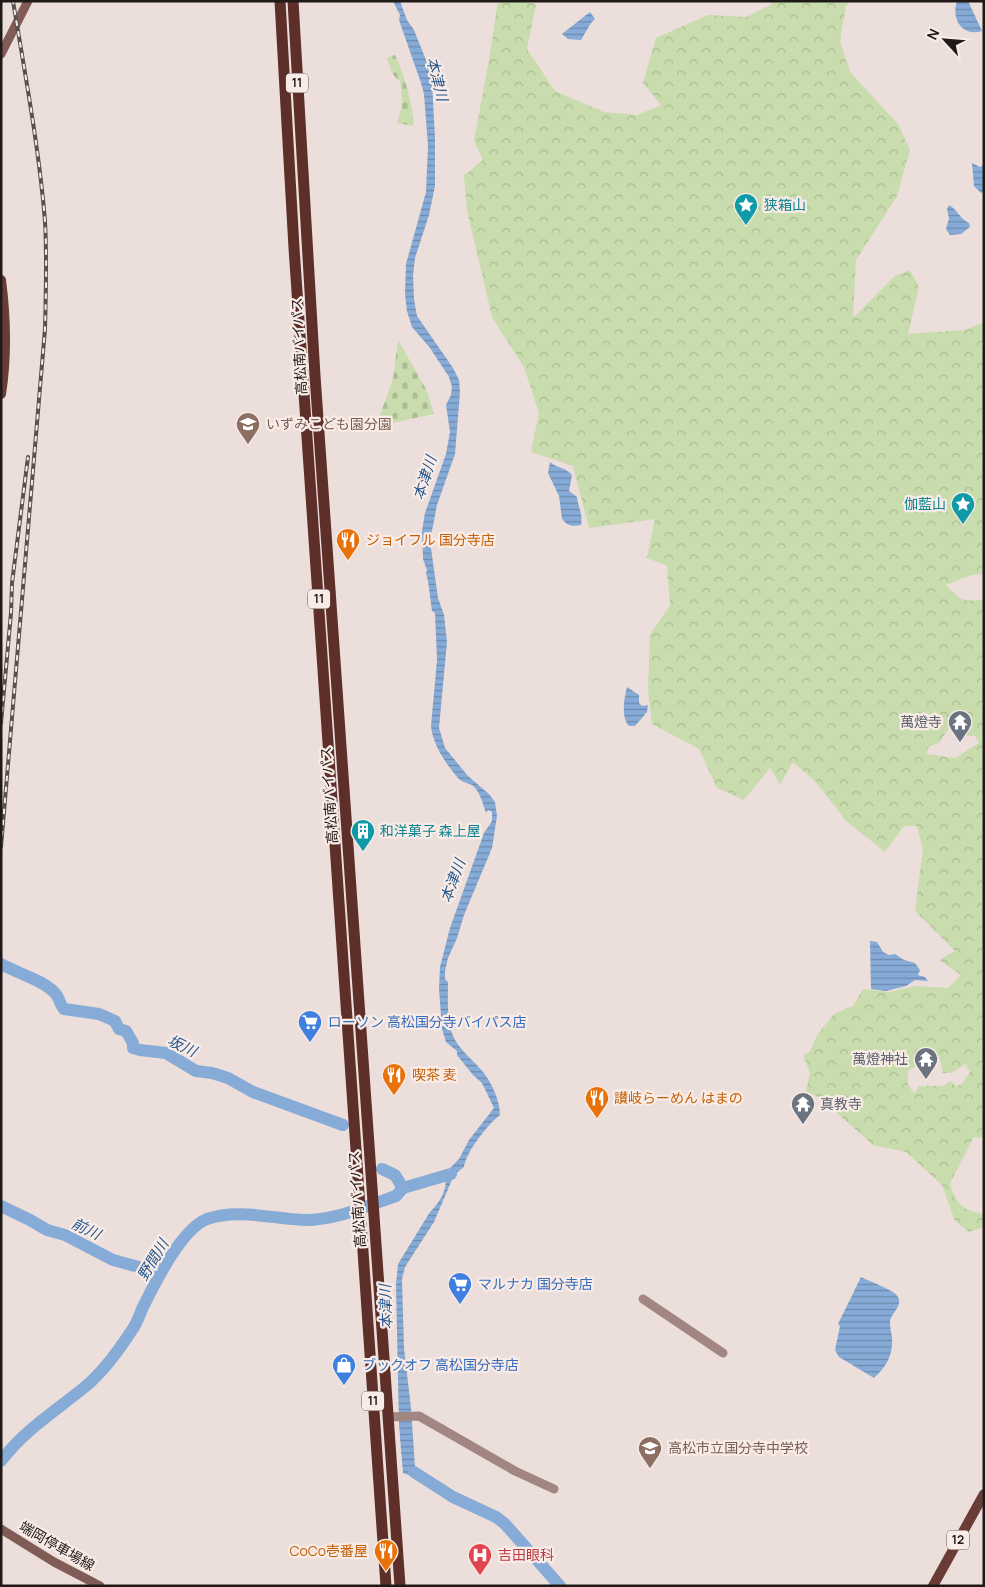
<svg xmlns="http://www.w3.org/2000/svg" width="985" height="1587" font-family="Manrope,'Noto Sans JP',sans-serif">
	<defs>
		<pattern id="forest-crowns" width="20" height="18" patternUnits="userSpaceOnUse" patternTransform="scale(1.25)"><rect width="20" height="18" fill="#c8dcad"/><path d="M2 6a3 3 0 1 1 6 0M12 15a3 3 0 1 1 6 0" fill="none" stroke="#abbc94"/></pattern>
		<pattern id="cemetery-stones" width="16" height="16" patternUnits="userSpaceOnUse" patternTransform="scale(1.25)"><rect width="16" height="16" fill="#c8dcad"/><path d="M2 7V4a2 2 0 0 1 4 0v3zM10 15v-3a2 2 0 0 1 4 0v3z" fill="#abbc94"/></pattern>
		<pattern id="water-rules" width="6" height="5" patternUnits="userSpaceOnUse" patternTransform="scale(1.25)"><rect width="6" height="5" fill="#86abd7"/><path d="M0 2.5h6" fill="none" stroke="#6d8aad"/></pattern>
	</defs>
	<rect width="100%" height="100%" fill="#ecdeda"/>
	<path fill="url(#forest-crowns)" fill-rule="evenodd" d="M498,1H524L536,4L527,49L555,91L604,112L637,115L661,105L643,83L656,38L708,15L746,17L771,5L772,1H851L846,6L840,41L850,72L898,124L910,150L897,196L856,260L853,318L895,276L910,270L919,287L908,334L965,330L984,322V574L971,575L946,585C960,600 963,603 984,599V1138L974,1137L950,1183C955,1203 963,1211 984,1214V1227L969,1232L955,1221L942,1185L906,1152L873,1145L820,1098L806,1091L810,1073L803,1055L810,1052L817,1035L834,1014L853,1006L863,989L889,992L917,986L948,988L961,975L939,960L955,951L915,911L923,849L917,826H904L885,852L846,821L816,782L793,762L780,785L770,768L744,800L717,788L699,749L652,724L648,690L650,635L670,605L667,566L647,558L655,519L589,528L573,466L531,452L539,413L524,367L492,317L467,210L464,176L483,160L474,141L490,54ZM949,728H961L967,735L975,736L979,743L955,758L926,754L929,746L939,743ZM939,1056L943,1073H952L965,1064L970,1072L962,1084L956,1086L950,1081L944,1086H919L914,1094L908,1084V1071L916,1066L927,1071L934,1070L933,1062Z"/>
	<g fill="url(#cemetery-stones)">
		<path d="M395,55C406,80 411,99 414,126L397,123C403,105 403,100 400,81C392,77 390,66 387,58Z"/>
		<path d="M398,340L426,389L434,414L387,424L379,418L393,379Z"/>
	</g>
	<g fill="url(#water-rules)">
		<path d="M393,1H400L407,20L414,30L426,60L432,83L435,138V186L429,215L415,258L413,275L414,299L417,316L453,368L459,380L460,392L455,454L437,505L430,541L438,598L444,615L447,642L439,728L445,748L468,776L489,794L495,802L497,816L492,848L464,915L457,938L448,958L445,971V979L448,982C448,1000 446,1023 455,1040C462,1052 474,1061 483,1072C492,1083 500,1101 500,1115C488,1124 466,1152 464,1167L454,1175L434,1222L405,1267L402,1279L404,1348L411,1408L415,1467L417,1470L430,1478L428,1482L403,1473L399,1425L396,1285L398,1264L430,1212C439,1204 450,1187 444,1174L459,1159L469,1140L494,1108L482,1083L473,1075L457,1055V1051L446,1042L442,1029L439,989L440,967L450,928L484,833L492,821V812L488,810L486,813C483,804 480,791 472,785C468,783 461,782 458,778C446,764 433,745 431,726L437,660L435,613L432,611L428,581L426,573L427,570L423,559L422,531L425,513L446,454L450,432L446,405L451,395L452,387L449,377L430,348L412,327L407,311L405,294L406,264L426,192L428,146L424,94L421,83L399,20L400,15Z"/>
		<path d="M957,1H968L982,31C962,37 951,19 957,1Z"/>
		<path d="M590,12L595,19L591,23L581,40L568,39L562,34Z"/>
		<path d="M972,163L980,167L984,165V191L981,193L974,186Z"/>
		<path d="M949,205C959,211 959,218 969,223L970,227L961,234L950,235L946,229L949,218L947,209Z"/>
		<path d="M550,462C558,469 564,466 572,475L569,491L577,497C578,507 583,514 581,525L573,526L567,524L562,519L559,496L548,473Z"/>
		<path d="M627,687L639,695V703L642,706L648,705L647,712L635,726H629C621,717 624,699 627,687Z"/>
		<path d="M870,941L877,942L883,952L889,955L895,954L904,960L915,963L920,970L918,975L925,977L928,981L915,980L906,986L886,991L871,989Z"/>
		<path d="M861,1277C868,1281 895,1290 898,1297C903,1306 891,1313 890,1322C890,1327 891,1332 892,1337C893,1355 887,1366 874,1378L839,1357L835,1350L840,1326L838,1324Z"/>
	</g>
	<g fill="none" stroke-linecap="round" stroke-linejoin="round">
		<g stroke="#86abd7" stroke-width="12">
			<path d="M1,964C17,973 43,980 55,993C59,997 60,1005 64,1009L99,1014L115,1021L119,1029L126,1031L133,1043V1048L140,1050L166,1053L196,1071L212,1073L228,1078L253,1092L343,1125"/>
			<path d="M382,1169L395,1175L403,1188"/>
			<path d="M1,1206L30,1220L47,1230L65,1235L113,1260L161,1273"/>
			<path d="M1,1461C24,1430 57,1410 86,1386C104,1371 119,1350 132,1330C138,1322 140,1312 145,1303C157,1279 182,1229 207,1219C238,1208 273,1219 305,1220C337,1220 366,1206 396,1196L403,1188L451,1174"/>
			<path d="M414,1472L453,1497L496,1517L505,1524L560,1586"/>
		</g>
		<g stroke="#a28682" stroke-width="9">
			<path d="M643,1299L723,1353"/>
			<path d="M388,1417L419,1416L515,1471L554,1489"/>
		</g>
		<g stroke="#815b55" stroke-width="9">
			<path d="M1,54L28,1"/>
			<path d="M1,1529L54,1562L100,1586"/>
		</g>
		<g stroke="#693c35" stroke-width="10">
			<path d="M1,280C6,319 7,356 1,394"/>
			<path d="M933,1586L984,1494"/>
		</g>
		<g stroke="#5e2e28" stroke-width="11">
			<path d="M280,1L294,248L386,1586"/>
			<path d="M293,1L315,376L400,1586"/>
		</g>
		<g stroke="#59514e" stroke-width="4">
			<g id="rail">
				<path d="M1,723L11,613L12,583L28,457"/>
				<path d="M1,847L45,329C46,293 47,257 45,221C39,148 25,74 13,1"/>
			</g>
		</g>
		<use href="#rail" stroke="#f9ece7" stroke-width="2" stroke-dasharray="5.5" stroke-linecap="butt"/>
	</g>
	<defs>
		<g id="sight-pin" transform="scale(1.25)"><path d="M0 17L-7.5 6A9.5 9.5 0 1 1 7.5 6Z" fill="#0f9aa8" stroke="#f9ece7"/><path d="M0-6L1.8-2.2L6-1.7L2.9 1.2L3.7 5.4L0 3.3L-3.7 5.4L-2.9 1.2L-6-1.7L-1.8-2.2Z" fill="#fff"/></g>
		<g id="school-pin" transform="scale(1.25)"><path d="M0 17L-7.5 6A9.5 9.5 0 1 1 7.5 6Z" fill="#8d6e63" stroke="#f9ece7"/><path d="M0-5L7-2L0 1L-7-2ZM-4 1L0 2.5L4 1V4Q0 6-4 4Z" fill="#fff"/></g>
		<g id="restaurant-pin" transform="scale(1.25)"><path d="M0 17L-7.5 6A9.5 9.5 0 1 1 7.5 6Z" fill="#e8710a" stroke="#f9ece7"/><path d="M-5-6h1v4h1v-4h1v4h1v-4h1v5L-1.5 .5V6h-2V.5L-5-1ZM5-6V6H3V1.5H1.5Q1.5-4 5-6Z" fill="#fff"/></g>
		<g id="temple-pin" transform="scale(1.25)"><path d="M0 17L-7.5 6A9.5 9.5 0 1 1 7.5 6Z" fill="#6b7280" stroke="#f9ece7"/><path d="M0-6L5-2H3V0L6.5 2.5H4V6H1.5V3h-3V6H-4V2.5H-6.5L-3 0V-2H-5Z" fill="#fff"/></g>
		<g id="building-pin" transform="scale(1.25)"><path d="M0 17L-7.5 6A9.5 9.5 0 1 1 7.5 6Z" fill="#0f9aa8" stroke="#f9ece7"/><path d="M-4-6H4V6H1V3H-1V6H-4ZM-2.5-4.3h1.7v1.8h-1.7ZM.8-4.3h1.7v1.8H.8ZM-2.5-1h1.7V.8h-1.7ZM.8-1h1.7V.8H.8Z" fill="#fff"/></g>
		<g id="supermarket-pin" transform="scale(1.25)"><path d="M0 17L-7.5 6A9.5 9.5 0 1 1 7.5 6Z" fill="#3f7fe0" stroke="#f9ece7"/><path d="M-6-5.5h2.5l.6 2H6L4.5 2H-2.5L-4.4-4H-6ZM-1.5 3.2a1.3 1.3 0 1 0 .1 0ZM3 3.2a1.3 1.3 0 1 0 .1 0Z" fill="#fff"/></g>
		<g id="shop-pin" transform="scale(1.25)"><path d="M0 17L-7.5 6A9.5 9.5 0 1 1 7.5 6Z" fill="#3f7fe0" stroke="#f9ece7"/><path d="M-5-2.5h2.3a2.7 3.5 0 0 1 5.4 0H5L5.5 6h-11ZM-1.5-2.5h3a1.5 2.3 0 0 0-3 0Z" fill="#fff"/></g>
		<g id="hospital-pin" transform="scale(1.25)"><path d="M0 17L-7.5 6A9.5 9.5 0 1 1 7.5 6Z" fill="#e0444e" stroke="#f9ece7"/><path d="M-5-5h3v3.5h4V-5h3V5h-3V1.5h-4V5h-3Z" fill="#fff"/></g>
	</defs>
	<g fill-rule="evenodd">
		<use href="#sight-pin" x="746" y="205"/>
		<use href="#school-pin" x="248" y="424"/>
		<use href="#sight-pin" x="963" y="504"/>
		<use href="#restaurant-pin" x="348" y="540"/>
		<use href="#temple-pin" x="960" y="722"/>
		<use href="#building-pin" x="363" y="831"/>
		<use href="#supermarket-pin" x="310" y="1022"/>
		<use href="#temple-pin" x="926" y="1059"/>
		<use href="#restaurant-pin" x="394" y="1075"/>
		<use href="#restaurant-pin" x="597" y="1098"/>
		<use href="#temple-pin" x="803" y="1104"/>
		<use href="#supermarket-pin" x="460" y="1284"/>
		<use href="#shop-pin" x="344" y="1365"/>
		<use href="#school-pin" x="650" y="1448"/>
		<use href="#restaurant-pin" x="386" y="1551"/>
		<use href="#hospital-pin" x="480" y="1555"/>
	</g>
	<g text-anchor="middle" stroke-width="4.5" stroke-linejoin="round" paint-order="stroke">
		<g fill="#f9ece7" stroke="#605956" stroke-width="1">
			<rect x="286" y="73.5" width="22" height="19" rx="4"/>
			<rect x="308" y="589.5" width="22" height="19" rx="4"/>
			<rect x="362" y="1391.5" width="22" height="19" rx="4"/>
			<rect x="947" y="1530.5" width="22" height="19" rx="4"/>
		</g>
		<g font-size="12" font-weight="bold" fill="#1f1a18">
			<text x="297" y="87">11</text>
			<text x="319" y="603">11</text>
			<text x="373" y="1405">11</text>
			<text x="958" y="1544">12</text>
		</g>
		<g font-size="14" fill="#0d838f" stroke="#f9ece7" text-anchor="start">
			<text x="764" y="210">狭箱山</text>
			<text x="946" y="509" text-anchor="end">伽藍山</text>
			<text x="380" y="836">和洋菓子 森上屋</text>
		</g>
		<g font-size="14" fill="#1f1a18" stroke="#f9ece7">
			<text transform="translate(299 346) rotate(-93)" y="5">高松南バイパス</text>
			<text transform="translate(329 795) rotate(-94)" y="5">高松南バイパス</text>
			<text transform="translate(357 1199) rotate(-94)" y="5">高松南バイパス</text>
			<text transform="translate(57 1546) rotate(30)" y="5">端岡停車場線</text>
		</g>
		<g font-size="14" fill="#785e54" stroke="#f9ece7" text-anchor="start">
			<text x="266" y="429">いずみこども園分園</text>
			<text x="668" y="1453">高松市立国分寺中学校</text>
		</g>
		<g font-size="14" fill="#c56008" stroke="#f9ece7" text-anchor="start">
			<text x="366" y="545">ジョイフル 国分寺店</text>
			<text x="412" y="1080">喫茶 麦</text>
			<text x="614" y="1103">讃岐らーめん はまの</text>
			<text x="368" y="1556" text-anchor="end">CoCo壱番屋</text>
		</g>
		<g font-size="14" fill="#5b616d" stroke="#f9ece7" text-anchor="end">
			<text x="942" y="727">萬燈寺</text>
			<text x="908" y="1064">萬燈神社</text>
			<text x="820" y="1109" text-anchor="start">真教寺</text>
		</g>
		<g font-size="14" fill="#366cbe" stroke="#f9ece7" text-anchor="start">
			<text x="328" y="1027">ローソン 高松国分寺バイパス店</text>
			<text x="478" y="1289">マルナカ 国分寺店</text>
			<text x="362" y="1370">ブックオフ 高松国分寺店</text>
		</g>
		<g font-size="14" fill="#be3a42" stroke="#f9ece7" text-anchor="start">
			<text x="498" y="1560">吉田眼科</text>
		</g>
		<g font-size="15" font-style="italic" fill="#275890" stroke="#f9ece7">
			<text transform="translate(437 79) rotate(76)" y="5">本津川</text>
			<text transform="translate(425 478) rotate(-72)" y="5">本津川</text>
			<text transform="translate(453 881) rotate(-70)" y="5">本津川</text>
			<text transform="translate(182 1046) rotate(26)" y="5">坂川</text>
			<text transform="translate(86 1229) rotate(26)" y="5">前川</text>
			<text transform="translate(153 1260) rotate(-59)" y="5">野間川</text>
			<text transform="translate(386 1307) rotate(-92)" y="5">本津川</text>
		</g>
	</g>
	<rect width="985" height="1587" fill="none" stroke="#1f1a18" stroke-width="5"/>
	<g transform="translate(945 40) rotate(296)" stroke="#f9ece7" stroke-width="4" paint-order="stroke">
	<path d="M0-4L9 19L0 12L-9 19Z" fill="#1f1a18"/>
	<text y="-8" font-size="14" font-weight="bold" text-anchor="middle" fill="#1f1a18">N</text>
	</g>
</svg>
